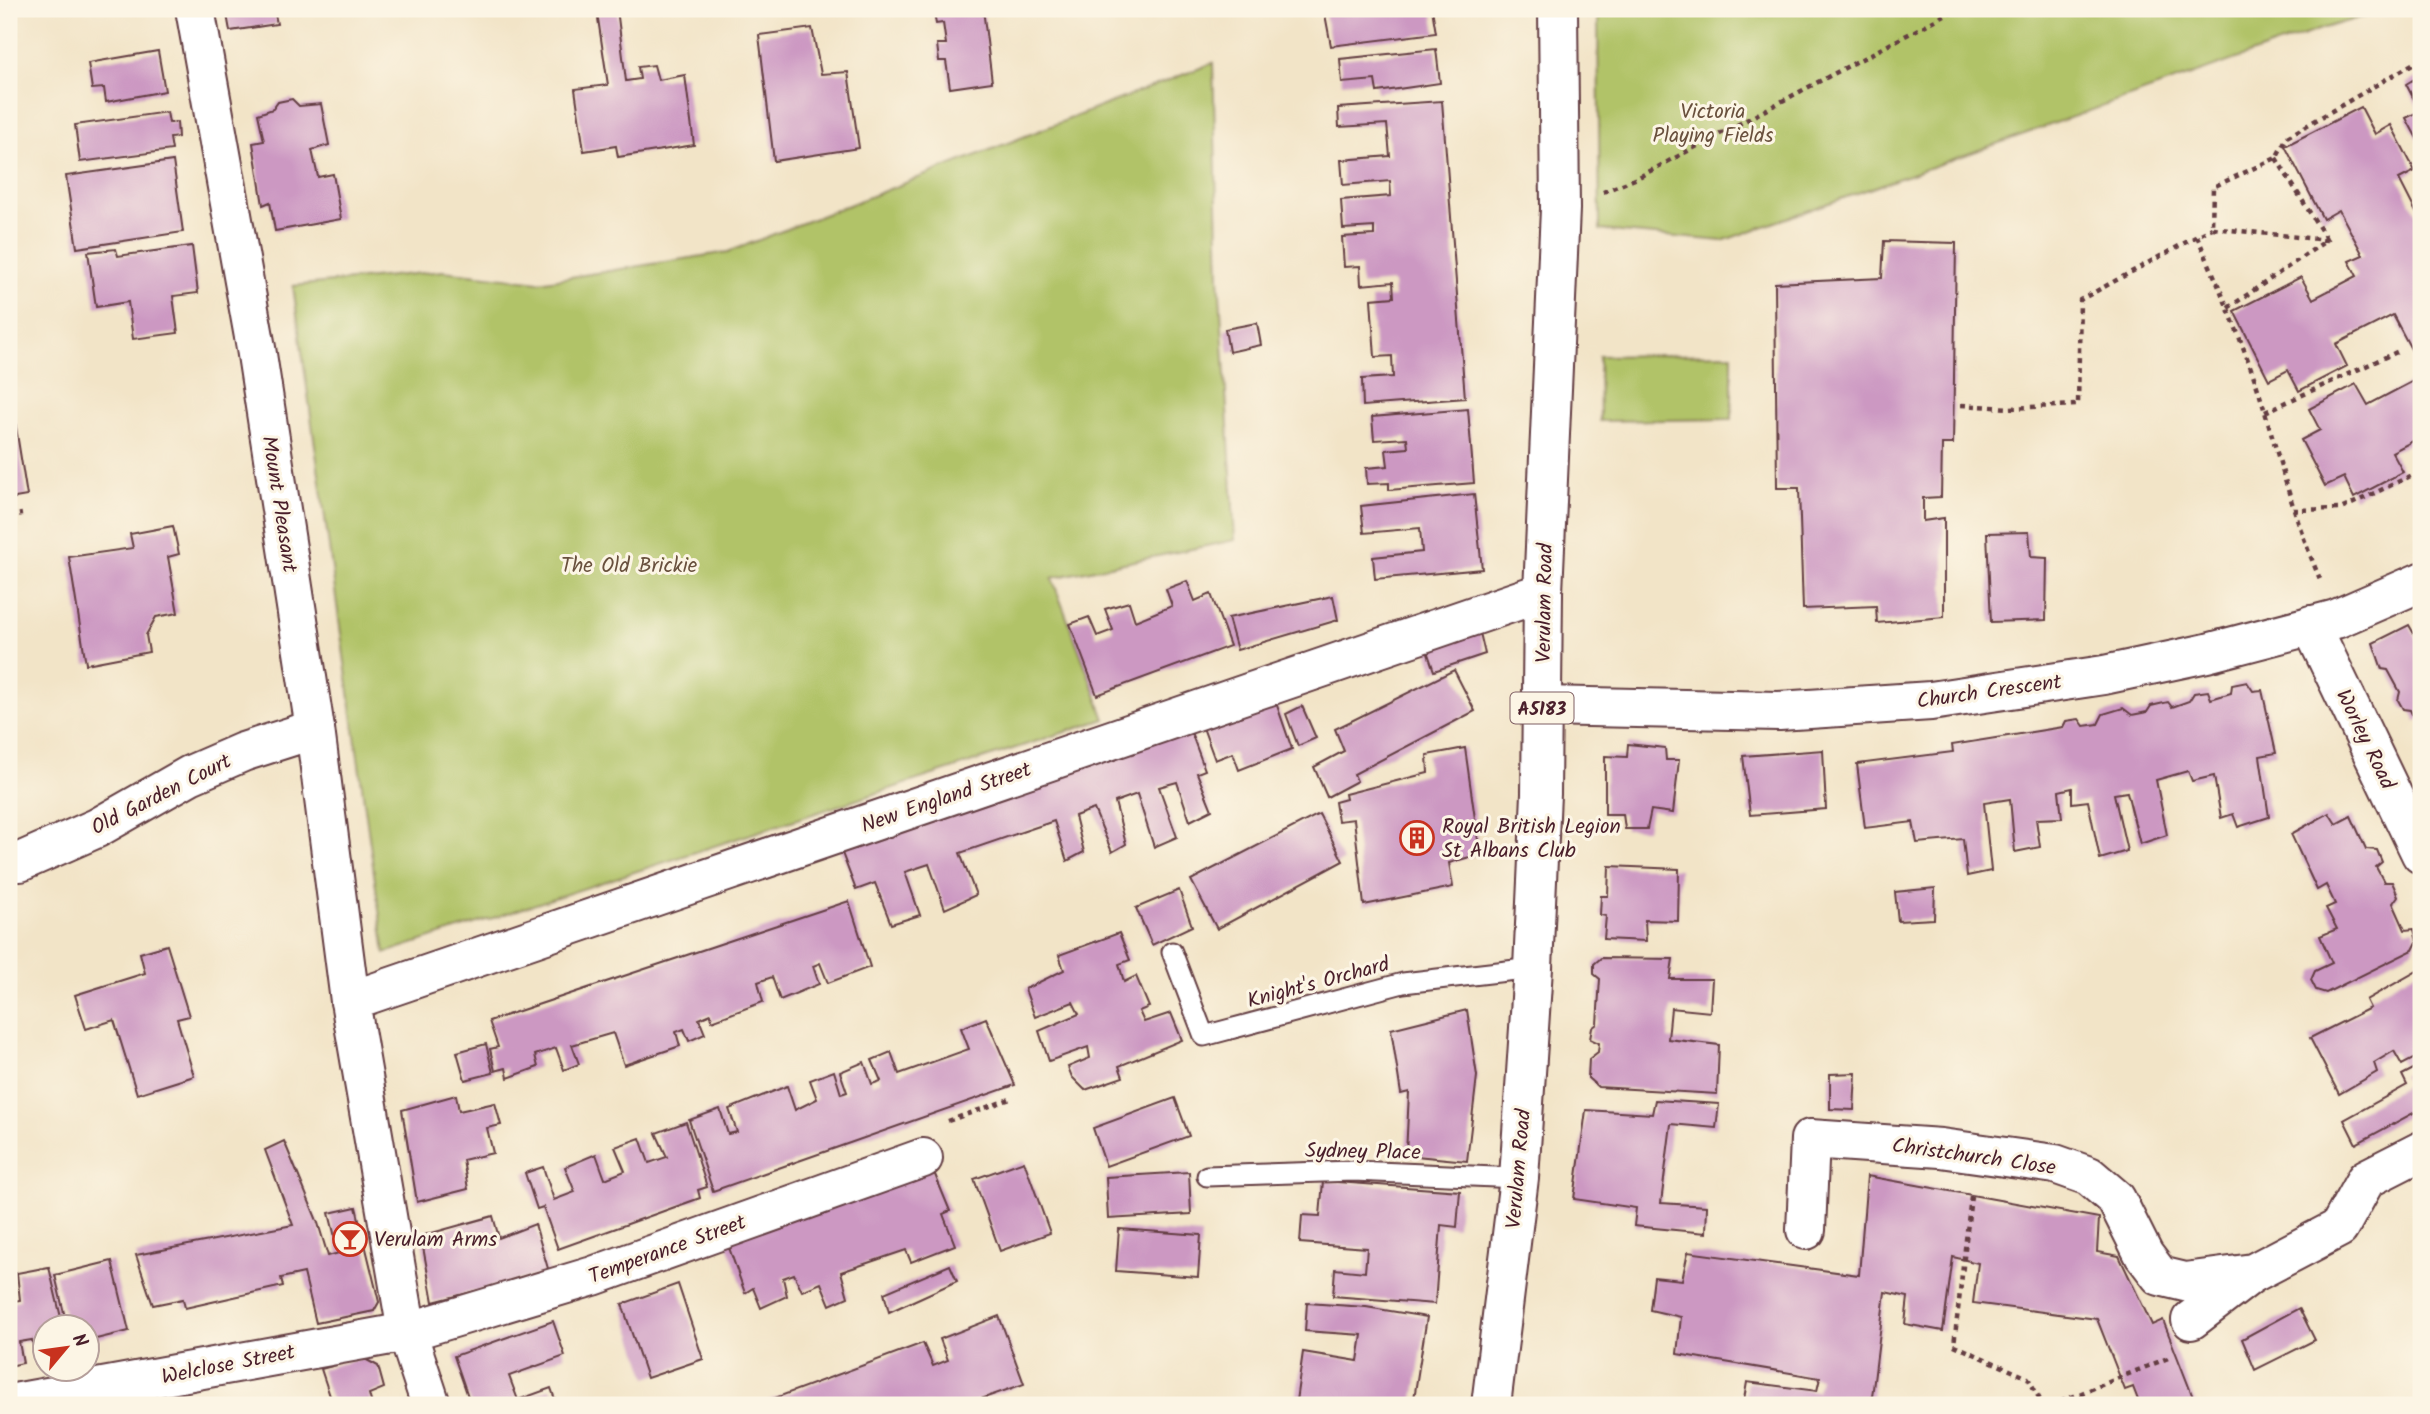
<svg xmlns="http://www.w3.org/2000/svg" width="2430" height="1414" font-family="Kalam,sans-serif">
	<rect width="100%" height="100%" fill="#fcf5e5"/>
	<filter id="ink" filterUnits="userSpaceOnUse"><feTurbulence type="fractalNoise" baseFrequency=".0143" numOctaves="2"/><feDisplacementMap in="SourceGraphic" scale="14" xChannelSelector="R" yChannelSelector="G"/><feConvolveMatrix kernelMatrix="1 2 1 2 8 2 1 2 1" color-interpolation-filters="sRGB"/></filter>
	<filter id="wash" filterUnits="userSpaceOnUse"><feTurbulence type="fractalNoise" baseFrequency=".00686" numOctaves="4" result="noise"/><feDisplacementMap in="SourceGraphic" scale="28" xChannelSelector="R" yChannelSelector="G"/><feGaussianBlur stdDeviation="1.57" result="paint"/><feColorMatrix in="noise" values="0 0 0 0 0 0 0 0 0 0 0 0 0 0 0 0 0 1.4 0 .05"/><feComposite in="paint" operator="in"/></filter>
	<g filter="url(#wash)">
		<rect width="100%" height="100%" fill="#f2e4c7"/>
		<g fill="#b1c367" stroke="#7e7149" stroke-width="2">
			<path d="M1598,9H2389L2321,29L1722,241L1600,230Z"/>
			<path d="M1213,63L1219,277L1235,540L1052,578L1105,719L385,953L293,286L443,271L539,282L728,252Z"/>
			<path d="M1732,354V419L1600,421L1599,356Z"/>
		</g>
		<g id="blocks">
			<g fill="#cc98c2">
				<path d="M226,9H274L277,24L230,31Z"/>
				<path d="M617,9L626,81L640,79L638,67L654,65L658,80L685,75L694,145L618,157L616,146L584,151L575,89L608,85L597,12Z"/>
				<path d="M933,9H983L992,82L950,88L946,61H939L937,44H946L943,23L936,24Z"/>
				<path d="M1324,9H1432L1436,33L1331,46Z"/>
				<path d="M812,28L821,74L848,72L859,148L774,161L759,35Z"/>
				<path d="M1436,49L1440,83L1377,92L1375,80L1342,83L1340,59Z"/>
				<path d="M158,51L165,91L106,102L104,88L92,89L88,63Z"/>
				<path d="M2421,75V146L2406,118L2420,111L2406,84Z"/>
				<path d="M292,99L299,106L321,104L329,145L312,150L318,177L333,174L341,219L275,231L270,202L263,205L253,143L264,141L258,114L273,109L278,102Z"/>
				<path d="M1442,101L1465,398L1363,406L1362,379L1393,377L1392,356L1375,357L1371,299L1394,297L1393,282L1361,285L1360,266L1344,267L1342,237L1374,235V227L1343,229L1341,200L1391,196L1390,181L1343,185L1341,160L1390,156L1387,124L1339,127L1338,108Z"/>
				<path d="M2361,107L2375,134L2391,125L2415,171L2399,179L2421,222V368L2393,315L2336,344L2347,366L2299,391L2288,370L2269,380L2234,311L2301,277L2313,299L2357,276L2349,261L2363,255L2339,210L2323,219L2285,146Z"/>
				<path d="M167,112L169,123L177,122L178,137L170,138L172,150L80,162L75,125Z"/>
				<path d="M173,161L183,232L77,248L66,176Z"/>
				<path d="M1884,241L1956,243L1953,444H1942L1941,497L1923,498V521L1944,518V617L1877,623L1876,606L1803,609L1799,488H1777L1775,283L1882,278Z"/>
				<path d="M192,246L198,293L173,296L178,333L133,339L128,302L96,307L88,252L116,249L118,256Z"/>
				<path d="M1257,323L1261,345L1229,352L1225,329Z"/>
				<path d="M2421,377V437L2392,452L2403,472L2354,498L2344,477L2325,486L2301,440L2320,430L2309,409L2356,384L2368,405Z"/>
				<path d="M1468,409L1474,483L1389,490V483L1367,484L1366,468L1388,466L1386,450L1408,448L1407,438L1374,440L1372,417Z"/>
				<path d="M15,421L27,496L9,499V422Z"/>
				<path d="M1474,494L1482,569L1375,579L1373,557L1422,552L1420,528L1364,533L1361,506Z"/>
				<path d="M173,526L179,554L168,557L178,613L156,617L146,635L149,652L86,664L69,557L133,548L130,534Z"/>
				<path d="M2029,532L2031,557L2047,558L2046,620L1991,622L1987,533Z"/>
				<path d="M1187,581L1195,601L1211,594L1230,646L1097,695L1070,624L1089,617L1097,636L1113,630L1105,609L1129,602L1135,621L1172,606L1166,589Z"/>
				<path d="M1333,596L1338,620L1237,650L1228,618Z"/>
				<path d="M1477,620L1485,654L1434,671L1423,639Z"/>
				<path d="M2409,625L2421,646V719L2416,722L2410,710L2403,709L2398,700L2400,692L2388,670L2382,669L2373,643Z"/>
				<path d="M1454,670L1475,711L1354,774L1357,781L1327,797L1314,767L1344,751L1335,729Z"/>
				<path d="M2247,682L2253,691L2262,690L2276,753L2260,756L2269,817L2238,827L2233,814L2221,818L2214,776L2192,781L2188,771L2156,780L2167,835L2140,844L2127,792L2114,794L2127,851L2100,859L2088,801L2072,803V788L2059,791L2062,818L2036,819L2040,847L2015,852L2010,799L1984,803L1991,871L1967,876L1963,839L1917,843L1913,822L1865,828L1857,764L1953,752L1952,745L2063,727L2066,721L2079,719L2084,726L2098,724L2103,714L2123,708L2132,715L2147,712L2151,706L2168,702L2172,707L2189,701L2194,693L2208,691L2211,699L2231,693L2232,685Z"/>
				<path d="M1271,688L1292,749L1239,770L1233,753L1215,760L1201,722Z"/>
				<path d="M1302,706L1316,738L1298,746L1286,714Z"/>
				<path d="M1188,724L1205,770L1197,773L1212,810L1190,821L1177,782L1159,787L1177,837L1154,847L1137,794L1115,802L1126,844L1112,852L1094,809L1075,816L1084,852L1067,861L1054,821L960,853L976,895L945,909L929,864L905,872L920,915L891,924L875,883L856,890L839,845Z"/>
				<path d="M1628,744L1665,748L1666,760H1679L1673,813L1651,810L1647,829H1625L1623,814H1605V756L1627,757Z"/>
				<path d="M1465,748L1480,854L1449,863L1453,887L1364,905L1354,819L1338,821L1335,802L1346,799L1345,794L1428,773L1427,755Z"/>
				<path d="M1823,750L1826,809L1750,815L1743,756Z"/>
				<path d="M2329,813L2336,824L2351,816L2366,849L2377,850L2382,862L2376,867L2384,882H2392L2398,896L2393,903L2405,930L2414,929L2417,942L2413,950L2326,993L2316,990L2311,980L2315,971L2332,963L2320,936L2337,929L2326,908L2335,904L2326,885L2317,890L2291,834Z"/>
				<path d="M1319,814L1343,861L1217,929L1191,880Z"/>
				<path d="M1609,866L1679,869L1678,921L1645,920L1646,941L1604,939L1606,916L1600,915L1601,896H1608Z"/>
				<path d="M1935,888L1934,919L1898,921L1895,892Z"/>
				<path d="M1179,890L1192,926L1152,945L1136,908Z"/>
				<path d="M849,901L870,967L828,983L820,963L813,966L819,984L780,1000L772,977L758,982L763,1002L712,1021L711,1014L699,1019L705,1034L689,1041L684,1029L676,1032L680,1046L624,1065L613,1033L572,1045L579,1064L564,1070L556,1048L535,1055L538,1067L508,1078L506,1068L495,1071L490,1049L498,1047L489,1021Z"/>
				<path d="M1119,933L1130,960L1119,964L1124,982L1136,976L1149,1007L1139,1011L1144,1022L1171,1013L1182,1040L1119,1066L1123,1077L1085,1090L1072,1077L1068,1067L1090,1058L1088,1047L1049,1061L1039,1031L1079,1014L1073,1002L1035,1017L1025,989L1064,970L1059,955Z"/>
				<path d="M167,945L189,1016L177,1019L194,1076L137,1094L114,1020L86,1029L75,995L145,973L140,953Z"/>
				<path d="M1601,958L1673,959L1670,979H1712L1710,1012L1671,1008L1668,1039L1719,1045L1717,1094L1598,1087L1588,1078L1589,1059L1598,1052L1599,1043L1590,1039L1592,1028L1597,1024L1600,979L1594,974V964Z"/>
				<path d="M2419,970L2421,1055L2402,1065L2394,1051L2374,1063L2377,1072L2339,1094L2310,1038L2370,1008L2366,1000Z"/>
				<path d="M1467,1010L1477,1076L1467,1161L1406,1155L1409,1092L1401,1094L1391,1029Z"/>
				<path d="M986,1018L1015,1085L713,1191L689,1120L720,1109L728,1134L737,1132L729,1109L787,1086L795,1110L817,1099L810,1080L834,1071L841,1094L847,1092L840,1072L864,1062L872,1084L881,1081L872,1060L891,1052L899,1074L969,1049L961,1028Z"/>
				<path d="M486,1044L493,1073L465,1080L457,1052Z"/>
				<path d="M2421,1065V1109L2356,1144L2344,1120L2407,1085L2402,1075Z"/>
				<path d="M1856,1073L1854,1110L1830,1109V1074Z"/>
				<path d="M456,1095L459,1111L495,1103L501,1125L487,1128L493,1153L463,1160L468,1189L417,1202L402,1110Z"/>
				<path d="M1175,1098L1189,1136L1106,1166L1093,1128Z"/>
				<path d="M1655,1100L1719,1104L1716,1128L1671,1124L1661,1203L1707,1206L1706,1233L1634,1226L1636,1208L1574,1199L1586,1110L1652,1114Z"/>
				<path d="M686,1122L707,1187L698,1190L700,1198L558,1249L543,1207L537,1209L525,1173L543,1167L554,1200L575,1192L565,1167L596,1154L605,1179L625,1171L615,1147L640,1138L649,1163L667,1157L656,1133Z"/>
				<path d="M284,1141L318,1223L328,1256L339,1253L329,1213L356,1207L379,1302L374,1311L316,1323L304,1273L281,1278L283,1286L185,1308L183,1299L153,1305L136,1255L293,1225L265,1150Z"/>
				<path d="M1024,1161L1050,1233L1000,1251L974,1179Z"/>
				<path d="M931,1165L950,1211L943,1214L955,1245L911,1262L906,1250L841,1272L848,1297L830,1305L821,1283L802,1291L794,1274L783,1278L787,1296L761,1308L753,1288L745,1293L727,1242Z"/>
				<path d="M1189,1172L1191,1214L1108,1219L1106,1177Z"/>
				<path d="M1867,1176L2099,1218L2097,1252L2119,1256L2152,1325L2163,1320L2196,1405H2140L2133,1387L2125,1390L2097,1319L1973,1303L1978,1263L1953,1257L1943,1331L1905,1324L1908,1297L1885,1292L1871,1405H1743L1747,1382L1817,1391L1820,1378L1677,1354L1681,1317L1650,1310L1654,1277L1682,1280L1688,1252L1859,1275Z"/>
				<path d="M1323,1181L1460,1191L1457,1227L1441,1225L1435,1304L1333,1296L1335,1269L1365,1272L1367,1248L1300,1243L1302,1215L1320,1216Z"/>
				<path d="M493,1216L499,1238L535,1224L549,1272L433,1302L421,1236Z"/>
				<path d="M1119,1229L1201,1235L1198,1277L1116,1271Z"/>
				<path d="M112,1261L129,1331L88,1341V1326H67L55,1275Z"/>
				<path d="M950,1265L957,1281L889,1312L884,1293Z"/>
				<path d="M49,1267L63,1326H46V1348L34,1350L32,1340L19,1342L23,1363L9,1366V1302L20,1300L17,1273Z"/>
				<path d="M678,1284L703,1359L647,1378L622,1304Z"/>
				<path d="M1307,1303L1366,1307L1427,1317L1413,1405H1320L1296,1401L1303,1352L1358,1361L1362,1335L1305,1331Z"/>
				<path d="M2299,1308L2315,1340L2255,1370L2242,1339Z"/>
				<path d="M999,1316L1024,1384L964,1405H765L764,1402L923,1343L933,1366L948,1360L940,1339Z"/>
				<path d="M553,1321L565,1356L509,1376L518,1400L551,1388L557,1405H471L454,1356Z"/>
				<path d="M363,1358L378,1366L384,1388L369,1394L372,1405H333L321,1369Z"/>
			</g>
		</g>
	</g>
	<g filter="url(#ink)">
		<use href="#blocks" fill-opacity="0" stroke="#633d42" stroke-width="2"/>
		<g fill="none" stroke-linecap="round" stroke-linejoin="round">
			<g stroke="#633d42" stroke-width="23">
				<g id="service">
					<path d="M1172,952L1204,1036L1403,983L1533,968"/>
					<path d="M1207,1176L1353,1171L1519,1178"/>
				</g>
			</g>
			<g stroke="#633d42" stroke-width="42">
				<g id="minor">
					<path d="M195,9L256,348L315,729L350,1001L407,1332L431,1405"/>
					<path d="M2311,625L2421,854"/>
					<path d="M1542,706L1779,711L1931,701L2104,675L2207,653L2336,619L2421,582"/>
					<path d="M9,862H20L97,828L190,775L243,752L315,729"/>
					<path d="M350,1001L1543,592"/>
					<path d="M1806,1230L1810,1139L1941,1148L2055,1164L2089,1176L2116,1199L2144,1255L2160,1276L2185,1282L2253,1273L2339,1228L2366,1179L2421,1151"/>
					<path d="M2191,1320L2251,1274"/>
					<path d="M9,1404L407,1332L593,1276L923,1158"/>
				</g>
			</g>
			<g stroke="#633d42" stroke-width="42">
				<path id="primary" d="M1491,1405L1519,1178L1533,968L1541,794L1543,592L1560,209L1558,9"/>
			</g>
			<g stroke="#633d42" stroke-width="4.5" stroke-dasharray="5 5" stroke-linecap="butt">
				<path d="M2276,158L2327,240"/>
				<path d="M1603,192L1637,178L1956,9"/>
				<path d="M2197,236C2218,284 2238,331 2255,380C2277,447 2292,515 2320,579"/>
				<path d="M2228,308L2327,240L2212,228L2213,187L2276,158L2287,137L2421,59"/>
				<path d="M1961,405L2009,408L2078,405L2080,300L2212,228"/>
				<path d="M2265,412L2401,350"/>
				<path d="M2293,510L2341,509L2421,471"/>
				<path d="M9,516L22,514"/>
				<path d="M948,1121L1010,1099"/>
				<path d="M1971,1196L1954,1345L2028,1378L2043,1405"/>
				<path d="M287,1405L300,1403L302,1405"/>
				<path d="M2052,1405L2168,1358"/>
			</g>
			<use href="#service" stroke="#fff" stroke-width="19"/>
			<use href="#minor" stroke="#fff" stroke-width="38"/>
			<use href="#primary" stroke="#fff" stroke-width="38"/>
		</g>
	</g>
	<defs>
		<g id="building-ring" transform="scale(1.75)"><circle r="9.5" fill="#fcf5e5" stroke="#c8321e" stroke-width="1.5"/><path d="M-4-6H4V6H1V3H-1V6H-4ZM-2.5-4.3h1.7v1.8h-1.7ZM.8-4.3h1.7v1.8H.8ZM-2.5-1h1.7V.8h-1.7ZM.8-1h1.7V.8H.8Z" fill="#c8321e"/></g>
		<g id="bar-ring" transform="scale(1.75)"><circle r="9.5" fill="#fcf5e5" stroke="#c8321e" stroke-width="1.5"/><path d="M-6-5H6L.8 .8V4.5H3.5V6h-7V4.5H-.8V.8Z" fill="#c8321e"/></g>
	</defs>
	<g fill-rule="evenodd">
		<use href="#building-ring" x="1417" y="838"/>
		<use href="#bar-ring" x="350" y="1239"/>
	</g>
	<g text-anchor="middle" stroke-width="6" stroke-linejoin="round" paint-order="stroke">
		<rect fill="#fcf5e5" stroke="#7f5f63" stroke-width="2" x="1510.5" y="692.5" width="63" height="31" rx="5"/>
		<g font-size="19" font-weight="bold" fill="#4a1f2b">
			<text x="1542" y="715">A5183</text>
		</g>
		<g font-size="21" fill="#69503d" stroke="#fcf5e5">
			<text x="1713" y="118">Victoria<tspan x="1713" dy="24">Playing Fields</tspan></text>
			<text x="629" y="572">The Old Brickie</text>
		</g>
		<g font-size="21" fill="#4a1f2b" stroke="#fcf5e5">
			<text transform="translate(280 504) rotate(81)" y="7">Mount Pleasant</text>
			<text transform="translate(1544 603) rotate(-89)" y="7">Verulam Road</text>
			<text transform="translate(1989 691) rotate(-8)" y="7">Church Crescent</text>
			<text transform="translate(2366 739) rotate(64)" y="7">Worley Road</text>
			<text transform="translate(161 794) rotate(-27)" y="7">Old Garden Court</text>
			<text transform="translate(946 797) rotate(-19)" y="7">New England Street</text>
			<text transform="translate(1318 982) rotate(-15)" y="7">Knight's Orchard</text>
			<text transform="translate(1363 1151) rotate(1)" y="7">Sydney Place</text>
			<text transform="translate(1974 1156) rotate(8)" y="7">Christchurch Close</text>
			<text transform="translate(1518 1169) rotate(-85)" y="7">Verulam Road</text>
			<text transform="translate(667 1249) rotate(-20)" y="7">Temperance Street</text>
			<text transform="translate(228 1364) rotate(-11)" y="7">Welclose Street</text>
		</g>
		<g font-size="21" fill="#4a1f2b" stroke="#fcf5e5" text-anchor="start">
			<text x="1442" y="833">Royal British Legion<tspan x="1442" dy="24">St Albans Club</tspan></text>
			<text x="374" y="1246">Verulam Arms</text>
		</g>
	</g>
	<rect width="2430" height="1414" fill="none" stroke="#fcf5e5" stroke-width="35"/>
	<g transform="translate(66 1348) rotate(61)"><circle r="33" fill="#fcf5e5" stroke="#b59f9b" stroke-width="2"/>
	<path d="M0-5L12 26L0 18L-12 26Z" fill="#c8321e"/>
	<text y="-10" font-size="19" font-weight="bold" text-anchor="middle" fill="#4a1f2b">N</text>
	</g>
</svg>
